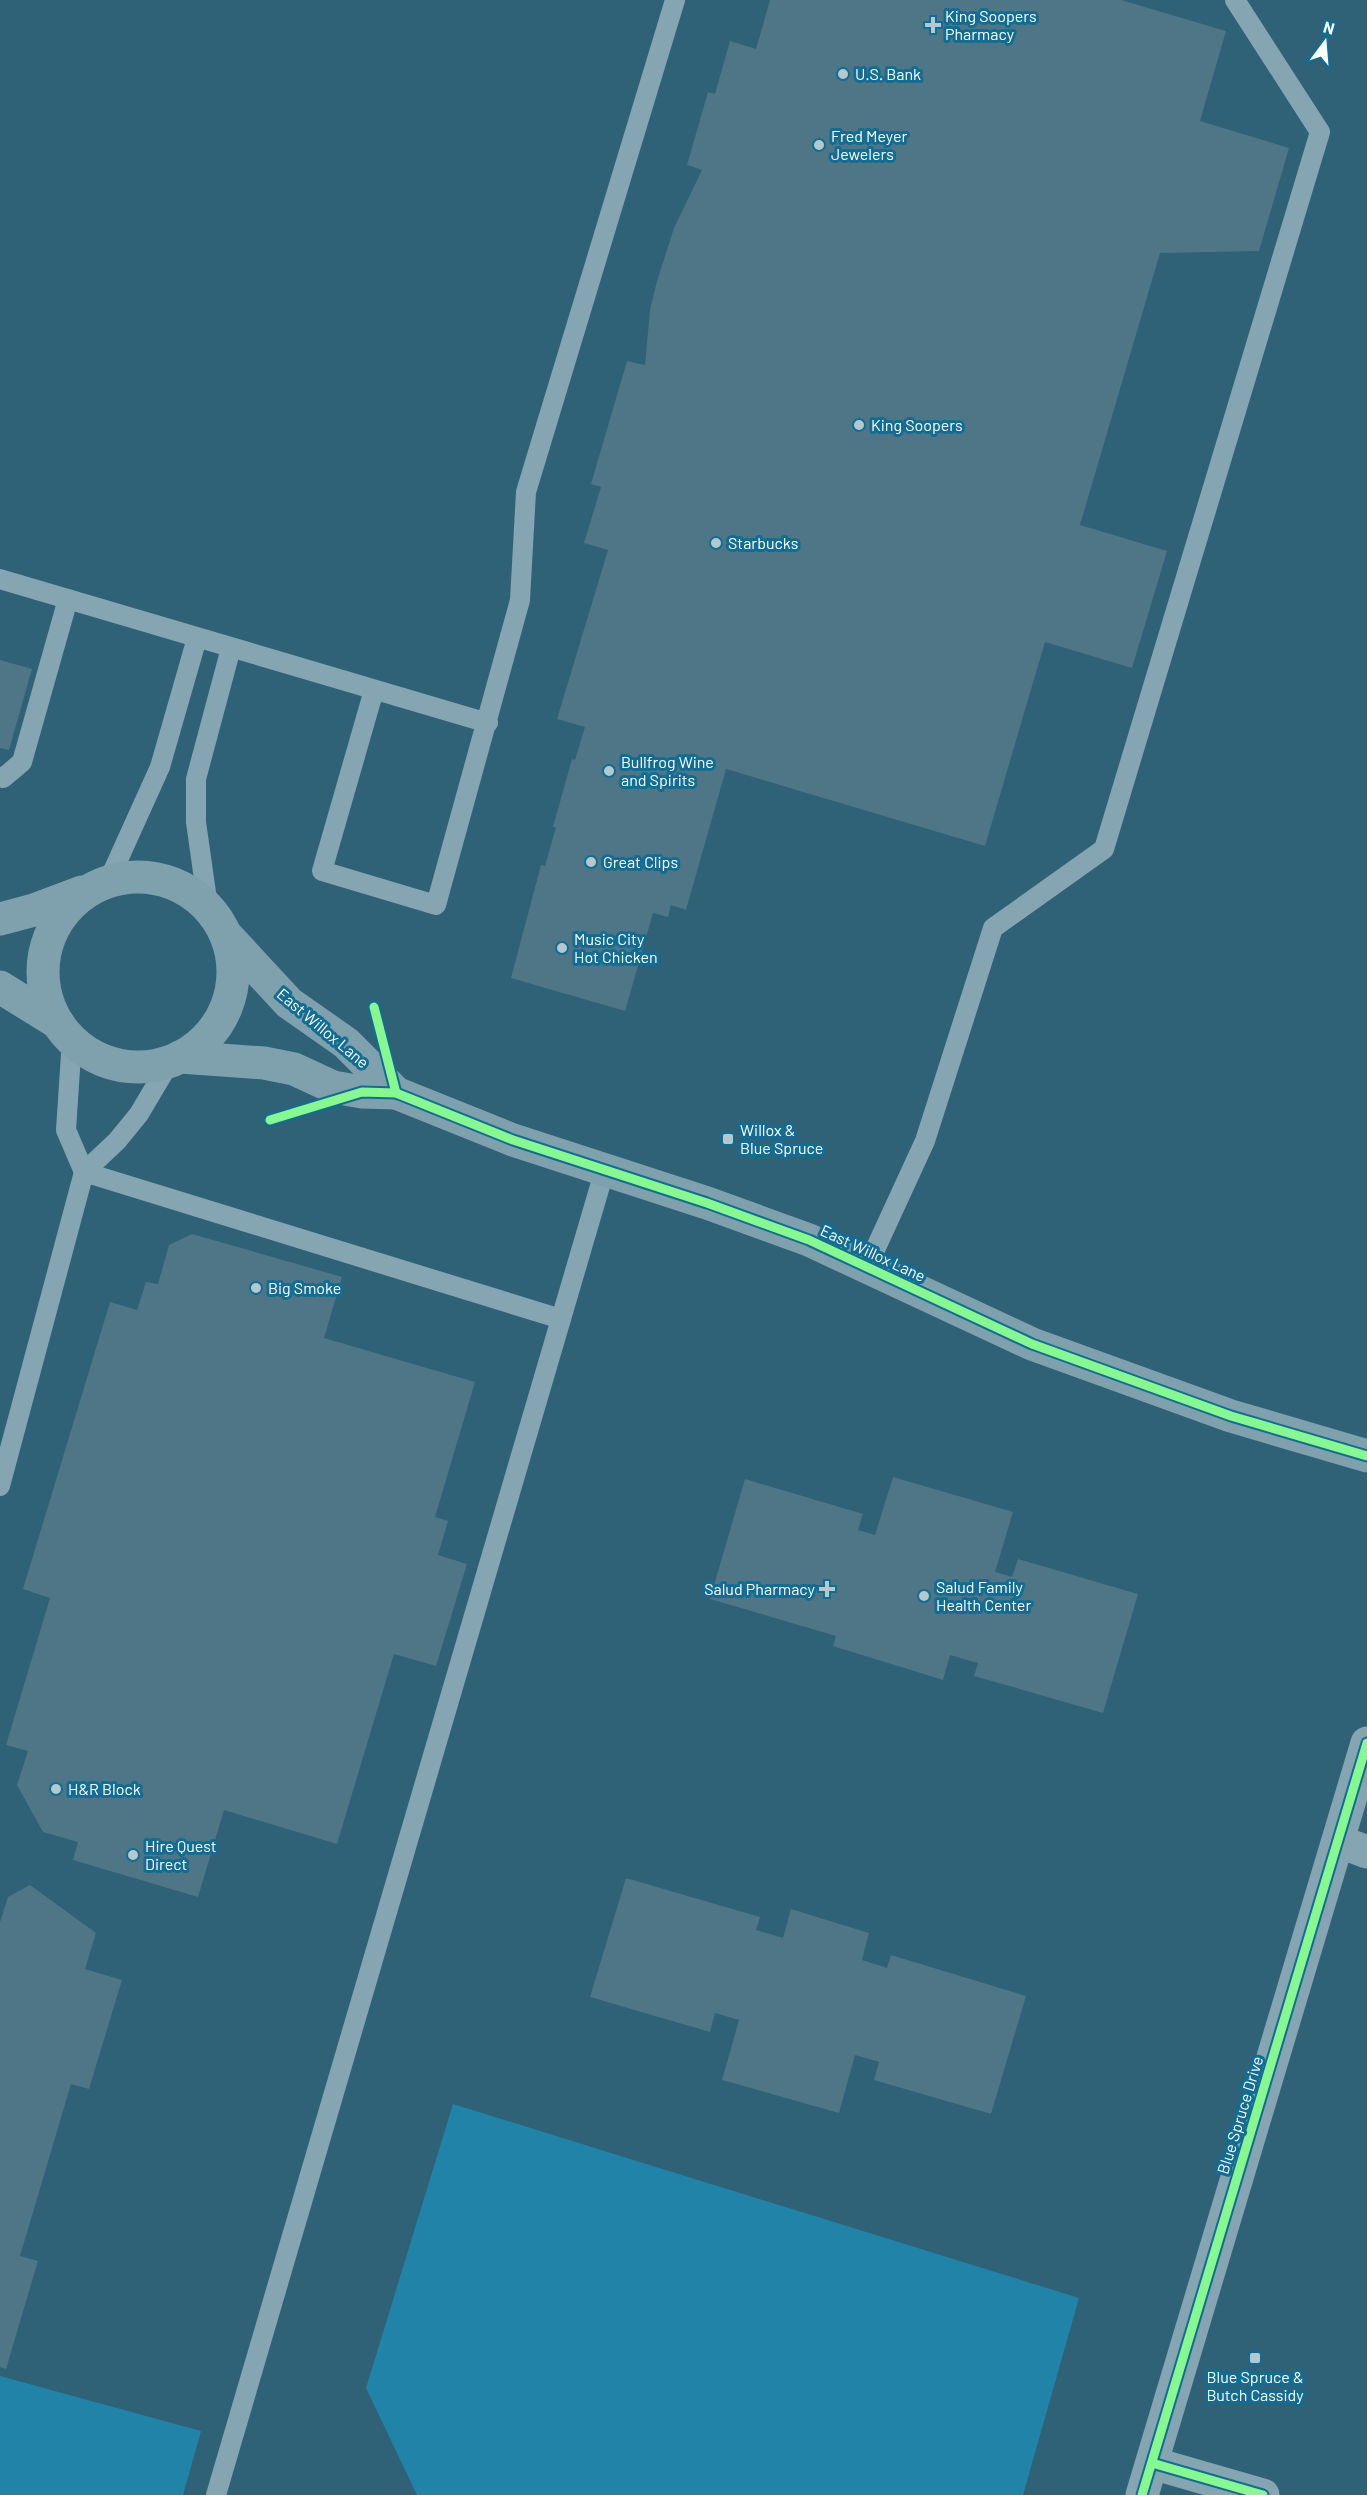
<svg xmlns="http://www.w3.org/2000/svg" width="1367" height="2495" font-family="Barlow,sans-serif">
	<rect width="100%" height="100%" fill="#2f6177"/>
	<g fill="#2283a9">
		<path d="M453,2104L1079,2298L1023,2495H417L366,2388Z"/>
		<path d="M0,2376L201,2431L183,2495H0Z"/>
	</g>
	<g fill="#4e7687">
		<path d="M770,0H1121L1226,31L1200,121L1289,148L1259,251L1160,253L1080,525L1167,551L1132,668L1045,642L985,846L726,769L686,910L671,905L668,917L653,913L625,1011L511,978L541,865L545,866L556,827H553L572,759L575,760L585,727L557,719L608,550L584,543L601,487L591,484L627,361L645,365L650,310L657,281L674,228L702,170L687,165L708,92L715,94L730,41L756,49Z"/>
		<path d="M0,660L32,669L9,750L0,748Z"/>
		<path d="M192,1234L342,1277L324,1338L475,1382L435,1517L448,1521L438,1555L467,1564L436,1666L394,1654L337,1844L224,1810L198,1897L73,1860L78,1842L43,1832L17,1785L28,1751L6,1745L50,1598L23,1589L110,1302L137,1310L146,1282L158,1284L169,1245Z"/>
		<path d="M893,1477L1013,1512L995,1572L1012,1577L1018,1559L1138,1594L1103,1713L974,1676L978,1663L950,1655L943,1680L833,1646L836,1636L710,1599L745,1479L863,1514L858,1530L875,1535Z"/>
		<path d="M626,1878L760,1917L756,1930L783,1938L791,1909L869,1933L862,1960L887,1968L891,1955L1026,1996L991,2114L874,2080L879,2062L855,2055L839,2113L722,2080L739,2020L715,2013L710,2032L590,1997Z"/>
		<path d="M30,1885L96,1933L85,1969L122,1980L89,2089L71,2084L20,2256L38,2261L6,2369L0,2367V1922L8,1897Z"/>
	</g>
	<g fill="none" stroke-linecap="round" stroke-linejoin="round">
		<g stroke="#85a5b2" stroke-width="20">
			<path d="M0,579L488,723"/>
			<path d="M374,690L322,871L436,905L520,600L526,492L675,0"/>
			<path d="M0,777L3,778L22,762L68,599"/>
			<path d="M108,882L160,767L197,638"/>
			<path d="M208,907L196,822V779L231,648"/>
			<path d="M72,1039L66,1130L84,1172L117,1141L139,1114L171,1060"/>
			<path d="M867,1267L925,1141L993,928L1104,849L1320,132L1235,0"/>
			<path d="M0,1486L84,1172L561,1319"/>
			<path d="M216,2495L605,1169"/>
		</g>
		<g stroke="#85a5b2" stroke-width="33">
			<path d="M1338,1841L1367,1852"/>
			<path d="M1152,2463L1263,2495"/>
			<path d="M1142,2495L1367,1743"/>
		</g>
		<g stroke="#7fa1ae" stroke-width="33">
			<circle cx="138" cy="972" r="95"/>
			<path d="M0,919L34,910L82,892"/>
			<path d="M226,935L289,1003L346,1043L396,1093L513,1140L707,1203L809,1240L1032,1344L1231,1416L1367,1456"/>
			<path d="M0,987L58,1023"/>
			<path d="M180,1057L264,1063L294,1069L333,1087L362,1092L396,1093"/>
		</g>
		<g stroke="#126d94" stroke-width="13">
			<g id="cycleway">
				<path d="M374,1007L396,1093"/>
				<path d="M270,1120L362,1092L396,1093L513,1140L707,1203L809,1240L1032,1344L1231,1416L1367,1456"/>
				<path d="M1152,2463L1263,2495"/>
				<path d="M1142,2495L1367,1743"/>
			</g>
		</g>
		<use href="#cycleway" stroke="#87f88f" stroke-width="9"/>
	</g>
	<g fill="#b6c8cf" stroke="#126d94" stroke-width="2">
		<path d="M930 16h6v6h6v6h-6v6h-6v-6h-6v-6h6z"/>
		<circle cx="843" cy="74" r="6"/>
		<circle cx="819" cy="145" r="6"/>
		<circle cx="859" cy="425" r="6"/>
		<circle cx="716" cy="543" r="6"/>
		<circle cx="609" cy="771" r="6"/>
		<circle cx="591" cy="862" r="6"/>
		<circle cx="562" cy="948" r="6"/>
		<rect x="722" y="1133" width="12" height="12" rx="3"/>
		<circle cx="256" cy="1288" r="6"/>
		<path d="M824 1580h6v6h6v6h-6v6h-6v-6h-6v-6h6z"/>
		<circle cx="924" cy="1596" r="6"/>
		<circle cx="56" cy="1789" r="6"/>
		<circle cx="133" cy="1855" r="6"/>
		<rect x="1249" y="2352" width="12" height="12" rx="3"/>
	</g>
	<g text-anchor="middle" stroke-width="6" stroke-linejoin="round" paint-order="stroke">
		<g font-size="16" fill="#fff" stroke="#126d94" text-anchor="start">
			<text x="945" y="22">King Soopers<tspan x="945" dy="18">Pharmacy</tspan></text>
			<text x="855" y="80">U.S. Bank</text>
			<text x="831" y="142">Fred Meyer<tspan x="831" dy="18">Jewelers</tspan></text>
			<text x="871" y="431">King Soopers</text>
			<text x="728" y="549">Starbucks</text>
			<text x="621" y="768">Bullfrog Wine<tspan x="621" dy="18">and Spirits</tspan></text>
			<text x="603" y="868">Great Clips</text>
			<text x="574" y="945">Music City<tspan x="574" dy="18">Hot Chicken</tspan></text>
			<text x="740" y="1136">Willox &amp;<tspan x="740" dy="18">Blue Spruce</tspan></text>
			<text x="268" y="1294">Big Smoke</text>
			<text x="936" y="1593">Salud Family<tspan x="936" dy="18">Health Center</tspan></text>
			<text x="815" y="1595" text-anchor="end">Salud Pharmacy</text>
			<text x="68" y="1795">H&amp;R Block</text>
			<text x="145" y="1852">Hire Quest<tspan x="145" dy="18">Direct</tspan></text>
			<text x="1255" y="2383" text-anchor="middle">Blue Spruce &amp;<tspan x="1255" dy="18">Butch Cassidy</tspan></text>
		</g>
		<g font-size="16" fill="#fff" stroke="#126d94">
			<text transform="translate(323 1028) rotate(40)" y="6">East Willox Lane</text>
			<text transform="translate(873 1253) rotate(25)" y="6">East Willox Lane</text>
			<text transform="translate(1240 2115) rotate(-73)" y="6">Blue Spruce Drive</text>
		</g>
	</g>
	<g transform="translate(1325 42) rotate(16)" stroke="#126d94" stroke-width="4.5" paint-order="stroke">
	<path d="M0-4.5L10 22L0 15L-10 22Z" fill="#ffffff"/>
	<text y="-9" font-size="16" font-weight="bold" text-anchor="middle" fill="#ffffff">N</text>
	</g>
</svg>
